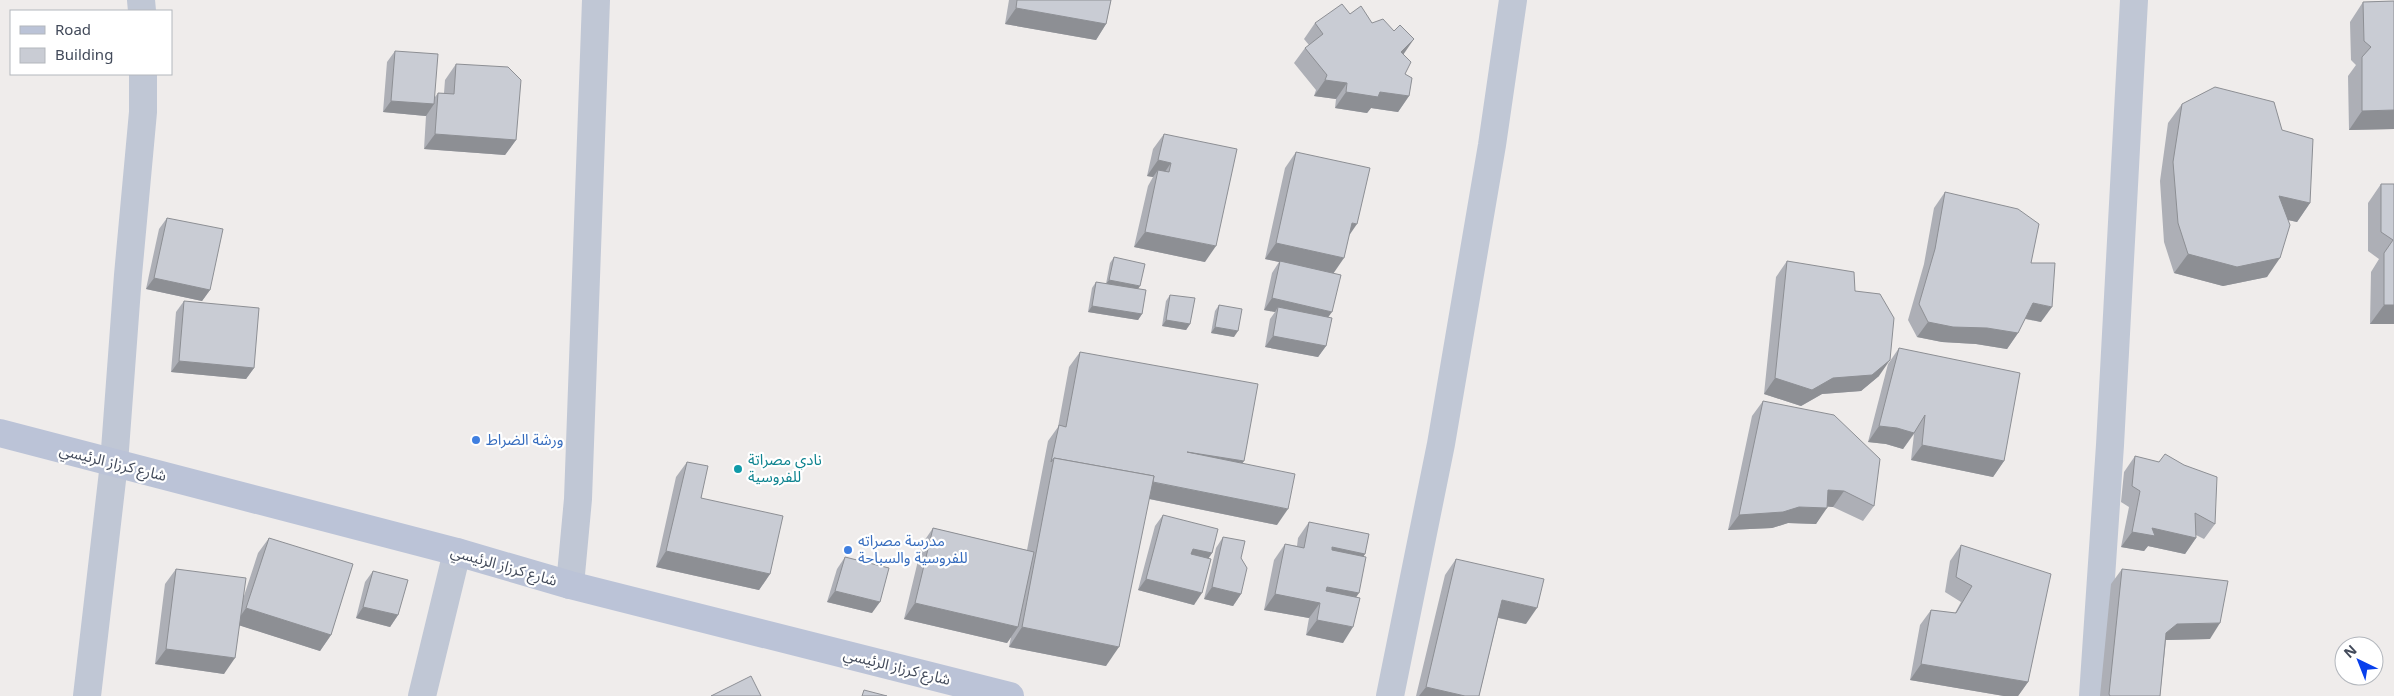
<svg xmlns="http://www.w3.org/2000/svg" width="2394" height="696" font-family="'Noto Sans','Noto Sans Arabic',sans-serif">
	<rect width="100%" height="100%" fill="#efeceb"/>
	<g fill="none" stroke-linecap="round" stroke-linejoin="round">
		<g stroke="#c0c7d5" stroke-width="28">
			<path d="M141,0L142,11"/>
			<path d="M570,585L578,499L596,0"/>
			<path d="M87,696L114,463L128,275L143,112V74"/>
			<path d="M422,696L457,552"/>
			<path d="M1390,696L1441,444L1492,145L1513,0"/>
			<path d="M2093,696L2110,445L2134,0"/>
		</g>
		<path stroke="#bbc3d7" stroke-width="28" d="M0,433L457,552L570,585L1010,696"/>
	</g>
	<g fill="#adafb6">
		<path d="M1009,0H1111L1106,24L1096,40L1005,24Z"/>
		<path d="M2394,1V129L2349,130L2348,76L2356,65L2351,60L2350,22L2363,2Z"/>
		<path d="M1350,14L1372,23L1404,54L1405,74L1409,96L1398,112L1371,108L1367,113L1335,108L1336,99L1314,96L1316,90L1294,63L1305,48L1309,45L1304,39L1315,23Z"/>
		<path d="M395,51L435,97L438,93H444L445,80L456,64L516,140L505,155L424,149L426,116L383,112L387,62Z"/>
		<path d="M2182,104L2282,130L2310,203L2297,222L2288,220L2267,277L2223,286L2174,273L2164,242L2160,181L2168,123Z"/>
		<path d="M1164,134L1205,262L1134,247L1148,186L1153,177L1147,176L1153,149Z"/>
		<path d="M1296,152L1349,236L1333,273L1328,317L1326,346L1318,357L1265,347L1270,319L1275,312L1264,310L1272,273L1279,262L1265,259L1285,168Z"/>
		<path d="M2381,184H2394V324H2370L2371,272L2379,259L2368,251V203Z"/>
		<path d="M1945,192L2031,263L2041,322L2025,319L2018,333L2007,349L1976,344L1942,342L1917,337L1908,320L1924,264L1934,208Z"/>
		<path d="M167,218L210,290L202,301L146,289L159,229Z"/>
		<path d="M1114,257L1138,289L1142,314L1138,320L1088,312L1092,288L1096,282L1106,284L1110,263Z"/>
		<path d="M1787,261L1855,291L1879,376L1861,391L1822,394L1801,406L1764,394L1776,277Z"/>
		<path d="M1170,295L1190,324L1186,330L1162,326L1166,301Z"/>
		<path d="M184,301L254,368L246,379L171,372L176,312Z"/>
		<path d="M1219,305L1234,337L1211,333L1215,311Z"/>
		<path d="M1899,348L2004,461L1993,477L1911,460L1914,434L1903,449L1886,444L1868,442L1888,364Z"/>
		<path d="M1080,352L1242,463L1277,525L1149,499L1106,666L1009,647L1011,637L1007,643L904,619L922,544L933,528L1027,550L1048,441L1058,427L1069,367Z"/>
		<path d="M1763,401L1874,506L1863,521L1833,507L1827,506L1816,524L1788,523L1772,528L1728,530L1752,416Z"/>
		<path d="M2135,456L2215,524L2204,539L2196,535V538L2185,554L2148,546L2144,551L2121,547L2129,507L2121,502L2124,472Z"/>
		<path d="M687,462L701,498L770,574L759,590L656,567L676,477Z"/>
		<path d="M1163,515L1212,553L1208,559L1194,605L1138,590L1155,526Z"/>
		<path d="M1309,522L1365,554L1363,557L1356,597L1343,643L1306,635L1309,618L1264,610L1274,560L1285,544L1297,546L1298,538Z"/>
		<path d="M1223,537L1241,558V594L1233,606L1204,599L1216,548Z"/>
		<path d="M269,538L331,635L320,651L239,625L224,674L155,664L165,584L176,569L242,602L258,553Z"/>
		<path d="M1961,545L2028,682L2018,696H2004L1910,680L1920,625L1931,610L1955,613L1961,602L1945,592L1950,561Z"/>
		<path d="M845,557L872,613L827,602L837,569Z"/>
		<path d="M1456,559L1526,624L1498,618L1479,696H1416L1445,575Z"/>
		<path d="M2122,569L2210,639L2166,640L2160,696H2100L2111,584Z"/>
		<path d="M373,571L398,615L390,627L356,618L365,582Z"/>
	</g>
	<g fill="#8d8f94">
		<path d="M1016,8L1106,24L1096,40L1005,24Z"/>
		<path d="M1414,39L1403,55L1401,52Z"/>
		<path d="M1325,80L1347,83L1336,99L1314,96Z"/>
		<path d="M1346,92H1380L1409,96L1398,112L1371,108L1367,113L1335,108Z"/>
		<path d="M391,101L434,104L426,116L383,112Z"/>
		<path d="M2394,110V129L2349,130L2362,111Z"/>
		<path d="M435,134L516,140L505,155L424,149Z"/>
		<path d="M1158,160L1171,163L1160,179L1158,170L1153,177L1147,176Z"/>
		<path d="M2279,196L2310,203L2297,222L2266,215Z"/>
		<path d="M1352,223L1357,224L1346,240Z"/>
		<path d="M1145,232L1216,246L1205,262L1134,247Z"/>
		<path d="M1276,243L1344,258L1333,274L1265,259Z"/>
		<path d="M2188,254L2280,258L2267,277L2223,286L2174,273Z"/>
		<path d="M154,278L210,290L202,301L146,289Z"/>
		<path d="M1109,280L1140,286L1136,292L1105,285Z"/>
		<path d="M1272,298L1332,312L1324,323L1278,307L1275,312L1264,310Z"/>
		<path d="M2033,303L2052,307L2041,322L2022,318Z"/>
		<path d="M2384,305H2394V324H2370Z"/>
		<path d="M1092,306L1142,314L1138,320L1088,312Z"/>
		<path d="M1166,320L1190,324L1186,330L1162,326Z"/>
		<path d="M1928,322L1987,328L2018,333L2007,349L1976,344L1942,342L1917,337Z"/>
		<path d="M1215,327L1238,331L1234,337L1211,333Z"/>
		<path d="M1273,336L1326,346L1318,357L1265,347Z"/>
		<path d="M1890,360L1879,376L1861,391L1822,394L1801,406L1764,394L1775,378H1833Z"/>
		<path d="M179,361L254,368L246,379L171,372Z"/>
		<path d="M1879,426L1897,428L1914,433L1903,449L1886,444L1868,442Z"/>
		<path d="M1922,445L2004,461L1993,477L1911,460Z"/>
		<path d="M1187,452L1244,461L1233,477Z"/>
		<path d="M1151,482L1288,509L1277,525L1140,497Z"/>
		<path d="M1828,490L1844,491L1833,507L1817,506Z"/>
		<path d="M1799,507L1827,508L1816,524L1788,523L1772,528L1728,530L1739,515Z"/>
		<path d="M2152,528L2196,538L2185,554L2148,546L2144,551L2121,547L2132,532Z"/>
		<path d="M1332,547L1365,554L1354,569L1322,563Z"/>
		<path d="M1193,549L1212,553L1204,565L1185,560Z"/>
		<path d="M666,551L770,574L759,590L656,567Z"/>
		<path d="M1146,579L1202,593L1194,605L1138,590Z"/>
		<path d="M1212,587L1241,594L1233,606L1204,599Z"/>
		<path d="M1327,587L1359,593L1348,609L1320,603L1309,618L1264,610L1275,594Z"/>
		<path d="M835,591L880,602L872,613L827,602Z"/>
		<path d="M1502,600L1537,608L1526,624L1491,616Z"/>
		<path d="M915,603L1018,627L1007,643L904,619Z"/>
		<path d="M363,607L398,615L390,627L356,618Z"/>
		<path d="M246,608L331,635L320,651L235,624Z"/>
		<path d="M1317,620L1353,627L1343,643L1306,635Z"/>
		<path d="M2220,623L2210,639L2166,640V633L2177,624Z"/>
		<path d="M1022,627L1119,647L1106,666L1009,647Z"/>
		<path d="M166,649L235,658L224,674L155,664Z"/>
		<path d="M1921,664L2028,682L2018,696H2004L1910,680Z"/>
		<path d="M1426,687L1465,696H1419Z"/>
	</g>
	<g fill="#c9ccd4" stroke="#8d8f94">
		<path d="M1017,0H1111L1106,24L1016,8Z"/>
		<path d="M2394,1V110L2362,111V57L2371,47L2364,41L2363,2Z"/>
		<path d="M1342,4L1350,14L1361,6L1372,23L1383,19L1394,31L1400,25L1414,39L1401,52L1411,62L1405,74L1412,78L1409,96L1380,92L1378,97L1346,92L1347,83L1325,80L1327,75L1305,48L1323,34L1315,23Z"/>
		<path d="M395,51L438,54L434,104L391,101Z"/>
		<path d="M456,64L508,67L521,80L516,140L435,134L438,93L454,94Z"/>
		<path d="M2215,87L2274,102L2282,130L2313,139L2310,203L2279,196L2290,225L2280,258L2237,267L2188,254L2178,223L2173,162L2182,104Z"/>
		<path d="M1164,134L1237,149L1216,246L1145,232L1158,170L1169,172L1171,163L1158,160Z"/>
		<path d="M1296,152L1370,168L1357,224L1352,223L1344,258L1276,243Z"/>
		<path d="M2381,184H2394V305H2384V253L2393,240L2381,232Z"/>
		<path d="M1945,192L2018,209L2039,224L2031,263H2055L2052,307L2033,303L2018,333L1987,328L1953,327L1928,322L1919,304L1935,249Z"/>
		<path d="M167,218L223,229L210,290L154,278Z"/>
		<path d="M1114,257L1145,264L1140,286L1109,280Z"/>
		<path d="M1280,261L1341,275L1332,312L1272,298Z"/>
		<path d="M1787,261L1854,272L1855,291L1880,294L1894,318L1890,360L1872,375L1833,378L1812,390L1775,378Z"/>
		<path d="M1096,282L1146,290L1142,314L1092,306Z"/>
		<path d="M1170,295L1195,298L1190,324L1166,320Z"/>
		<path d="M184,301L259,308L254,368L179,361Z"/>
		<path d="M1219,305L1242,309L1238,331L1215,327Z"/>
		<path d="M1278,307L1332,318L1326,346L1273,336Z"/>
		<path d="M1899,348L2020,373L2004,461L1922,445L1925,415L1914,433L1897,428L1879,426Z"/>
		<path d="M1080,352L1258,384L1244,461L1187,452L1295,474L1288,509L1153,482L1154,476L1054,458L1051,462L1059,425L1066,427Z"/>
		<path d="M1763,401L1834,415L1880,459L1874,506L1844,491L1828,490L1827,508L1799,507L1783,512L1739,515Z"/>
		<path d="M2165,454L2184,465L2217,477L2215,524L2195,513L2196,538L2152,528L2155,536L2132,532L2140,491L2132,486L2135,456L2159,462Z"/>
		<path d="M1054,458L1154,476L1119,647L1022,627Z"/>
		<path d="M687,462L708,466L701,498L783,516L770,574L666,551Z"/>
		<path d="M1163,515L1218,529L1212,553L1193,549L1191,554L1211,559L1202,593L1146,579Z"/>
		<path d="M1309,522L1369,534L1365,554L1332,547V550L1366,557L1359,593L1327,587L1326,591L1360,598L1353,627L1317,620L1320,603L1275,594L1285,544L1304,548Z"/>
		<path d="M933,528L1034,552L1018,627L915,603Z"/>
		<path d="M1223,537L1245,541L1241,558L1247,568L1241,594L1212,587Z"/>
		<path d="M269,538L353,564L331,635L246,608Z"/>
		<path d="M1961,545L2051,574L2028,682L1921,664L1931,610L1956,613L1972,586L1956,577Z"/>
		<path d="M845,557L889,568L880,602L835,591Z"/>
		<path d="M1456,559L1544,579L1537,608L1502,600L1479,696H1465L1426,687Z"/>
		<path d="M176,569L246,578L235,658L166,649Z"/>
		<path d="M2122,569L2228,581L2220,623L2177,624L2166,633L2160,696H2110L2109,694Z"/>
		<path d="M373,571L408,580L398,615L363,607Z"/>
		<path d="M751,676L761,696H711Z"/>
		<path d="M864,690L887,696H862Z"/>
	</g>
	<g fill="#3f7fe0" stroke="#fff" stroke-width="2">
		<circle cx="476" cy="440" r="5"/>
		<circle cx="848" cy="550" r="5"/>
	</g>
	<circle fill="#0f9aa8" stroke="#fff" stroke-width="2" cx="738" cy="469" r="5"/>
	<g text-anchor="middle" stroke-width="4.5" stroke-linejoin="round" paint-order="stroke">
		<g font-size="15" fill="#366cbe" stroke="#fff" text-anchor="start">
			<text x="486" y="445">ورشة الضراط</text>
			<text x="858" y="546">مدرسة مصراته<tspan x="858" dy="17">للفروسية والسباحة</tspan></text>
		</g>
		<g font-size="15" fill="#0d838f" stroke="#fff" text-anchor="start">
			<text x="748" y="465">نادي مصراتة<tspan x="748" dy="17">للفروسية</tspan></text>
		</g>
		<g font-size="15" fill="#424a5a" stroke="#fff">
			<text transform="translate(113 463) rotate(14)" y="5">شارع كرزاز الرئيسي</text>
			<text transform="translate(504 566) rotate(16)" y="5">شارع كرزاز الرئيسي</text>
			<text transform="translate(897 667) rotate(14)" y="5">شارع كرزاز الرئيسي</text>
		</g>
	</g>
	<rect x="10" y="10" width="162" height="65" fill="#ffffff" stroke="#b3b7bd"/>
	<rect x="20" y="26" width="25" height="8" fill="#bbc3d7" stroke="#b3b7bd"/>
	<text x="55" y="35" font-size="15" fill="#424a5a">Road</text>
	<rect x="20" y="48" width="25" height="15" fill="#c9ccd4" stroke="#b3b7bd"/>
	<text x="55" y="60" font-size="15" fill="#424a5a">Building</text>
	<g transform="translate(2359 661) rotate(317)"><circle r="24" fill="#ffffff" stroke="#b3b7bd"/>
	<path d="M0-4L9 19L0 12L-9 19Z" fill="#083fec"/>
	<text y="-8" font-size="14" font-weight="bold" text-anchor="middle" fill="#424a5a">N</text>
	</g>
</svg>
